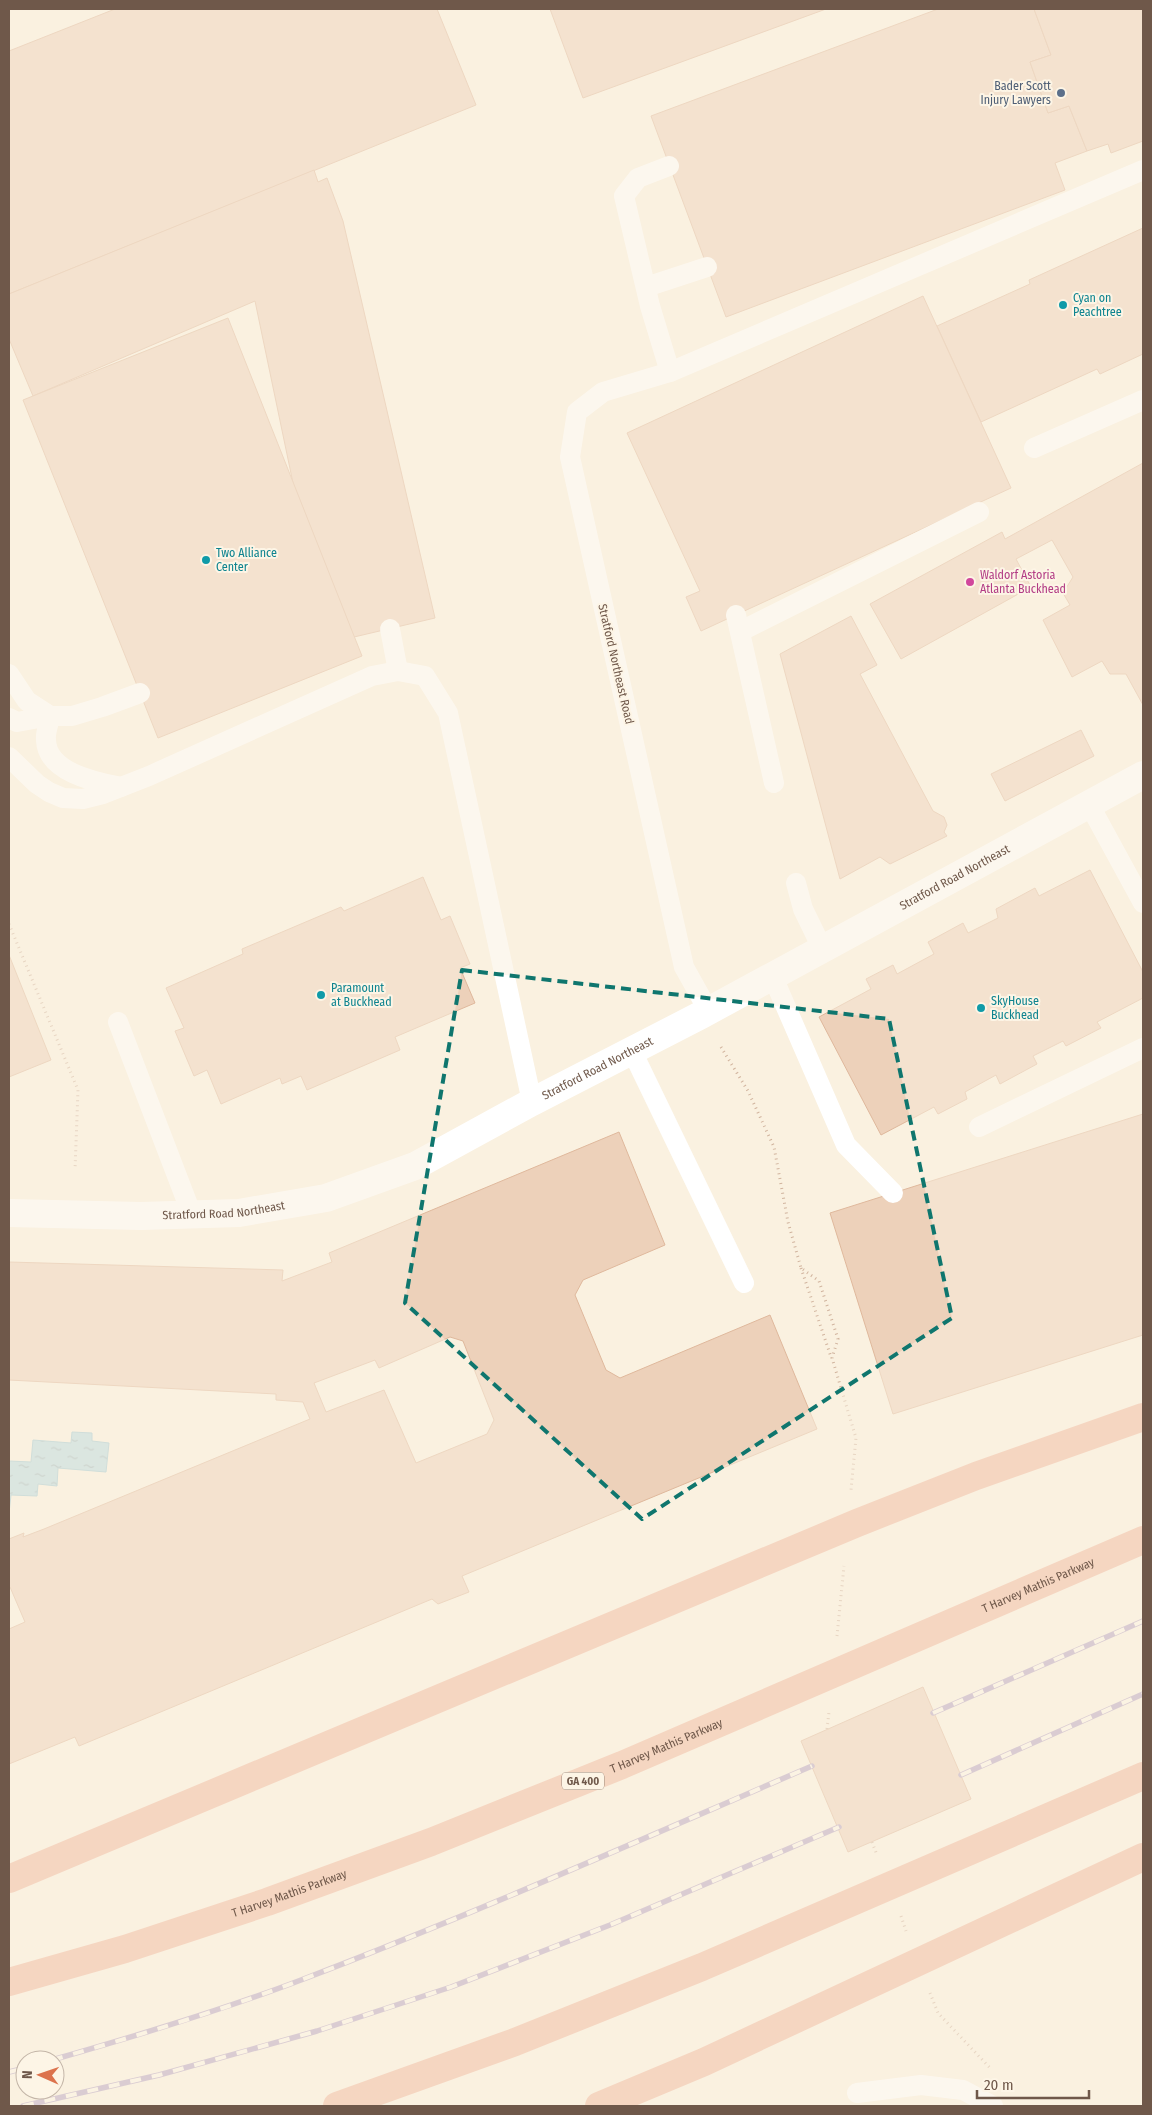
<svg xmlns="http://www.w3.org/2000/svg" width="1152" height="2115" font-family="'Fira Sans Condensed',sans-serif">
	<defs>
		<pattern id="water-ripples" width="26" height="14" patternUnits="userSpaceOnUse" patternTransform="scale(1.25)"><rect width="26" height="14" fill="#b7d9e1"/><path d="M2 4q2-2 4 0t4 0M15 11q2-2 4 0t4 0" fill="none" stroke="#99b3b8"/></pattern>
	</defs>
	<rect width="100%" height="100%" fill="#faf1e0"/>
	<path fill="url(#water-ripples)" stroke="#9ec8d2" d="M72,1432L92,1433V1441L109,1443L106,1472L58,1468L57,1486L38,1484L37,1496L11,1495L9,1513V1461L31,1462L33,1440L71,1443Z"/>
	<g fill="#edd1ba" stroke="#dfb89c" fill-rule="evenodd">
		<path d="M115,9H437L476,105L9,294V51Z"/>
		<path d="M550,9H826L583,98Z"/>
		<path d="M938,9H1034L1051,55L1030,62L1048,113L1069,106L1087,151L1055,163L1065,190L726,317L651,116Z"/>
		<path d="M1034,9H1143V141L1111,153L1108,144L1087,151L1069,106L1048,113L1030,62L1051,55Z"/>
		<path d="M314,170L318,182L327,178L343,221L435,618L354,637L293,483L255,301L33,396L9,339V294Z"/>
		<path d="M1143,228V354L1100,374L1097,369L981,422L937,326L1030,284L1029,280Z"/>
		<path d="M923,296L1011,488L701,631L686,597L700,591L627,433Z"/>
		<path d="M228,318L362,656L158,738L23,400Z"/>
		<path d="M1143,463V705L1126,674H1110L1102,661L1072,677L1043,620L1070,605L1063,593L1073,577L1052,540L1016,559L1031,587L901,659L870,604L1002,532L1005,539Z"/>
		<path d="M851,616L877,665L860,674L933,811L944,817L947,825L944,832L947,836L890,864L880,857L840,879L780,654Z"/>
		<path d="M1081,730L1094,756L1005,801L991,774Z"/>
		<path d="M1090,870L1143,972V998L1097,1022L1101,1028L1066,1046L1063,1041L1033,1056L1037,1064L1000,1084L996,1075L965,1092L967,1099L938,1114L934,1107L881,1135L819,1017L871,989L866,979L893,965L897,974L934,954L928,942L963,923L968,933L998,918L996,909L1035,888L1039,896Z"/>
		<path d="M423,877L441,920L450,916L470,964L460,968L475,1003L395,1037L400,1050L307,1090L301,1076L282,1084L280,1078L221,1104L207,1070L194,1076L175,1031L184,1028L166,988L243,954L242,949L341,907L344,911Z"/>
		<path d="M9,955L51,1060L9,1077Z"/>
		<path d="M1143,1114V1335L893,1414L830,1213Z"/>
		<path d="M619,1132L665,1245L583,1280L575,1295L606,1370L620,1378L770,1315L817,1429L462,1576L469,1592L438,1604L432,1599L79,1746L75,1737L9,1764V1629L25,1622L10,1587H9V1539L24,1533L23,1537L44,1529L310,1419L303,1402L276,1400V1394L9,1380V1262L283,1270L282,1281L332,1262L329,1253ZM450,1337L463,1341L494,1420L487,1434L416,1463L384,1390L326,1412L314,1383L375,1360L379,1368Z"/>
		<path d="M923,1687L971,1799L848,1852L801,1741Z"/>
	</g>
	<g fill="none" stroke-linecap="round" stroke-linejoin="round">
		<g stroke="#d1b49e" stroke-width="3" stroke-dasharray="1 4" stroke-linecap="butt">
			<path d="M9,924L78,1090L75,1170"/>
			<path d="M721,1047L748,1091L774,1147L788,1222L801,1268L819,1281L838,1339L832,1358L856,1438L851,1490"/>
			<path d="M801,1268L831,1357"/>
			<path d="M837,1636L844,1566"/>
			<path d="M827,1729L829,1712"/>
			<path d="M872,1842L877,1855"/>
			<path d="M901,1916L906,1931"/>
			<path d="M930,1993L938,2013L991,2069"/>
		</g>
		<g stroke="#fff" stroke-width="20">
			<path d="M669,166L638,178L624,196L650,306L670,372"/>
			<path d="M646,287L707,267"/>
			<path d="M1034,448L1143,400"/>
			<path d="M736,615L774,783"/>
			<path d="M390,629L398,671"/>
			<path d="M741,631L979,512"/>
			<path d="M9,674L27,701L50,716"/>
			<path d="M50,716C49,724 45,733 46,740C47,773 97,782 121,787"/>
			<path d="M9,718L17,722L50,716H72L102,707L140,693"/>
			<path d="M9,757L37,784L49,792L63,798L83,799L103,794L149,776L372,676L398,671L425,676L448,713L532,1102"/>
			<path d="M1089,804L1143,903"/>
			<path d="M796,883L803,909L822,948"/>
			<path d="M772,975L846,1145L893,1193"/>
			<path d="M708,1010L684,967L570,457L577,412L603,392L670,372L1143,170"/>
			<path d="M118,1022L192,1215"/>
			<path d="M632,1051L744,1283"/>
			<path d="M979,1127L1143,1048"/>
			<path d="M857,2093L921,2085L963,2090L993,2106"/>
		</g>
		<path stroke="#fff" stroke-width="28" id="s1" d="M9,1213L141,1216L239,1213L326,1198L415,1166L532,1102L701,1015L1143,775"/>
		<g stroke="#f0b59b" stroke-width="28">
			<path d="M9,1879L857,1523L976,1476L1143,1417"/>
			<path id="s2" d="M9,1982L125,1949L267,1902L431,1842L622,1765L1143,1540"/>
			<path d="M337,2106L515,2042L702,1967L1143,1776"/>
			<path d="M599,2106L704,2062L1143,1857"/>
		</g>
		<g stroke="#b4a1c1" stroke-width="5.5">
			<g id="rail">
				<path d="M933,1713L1143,1621"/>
				<path d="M961,1775L1143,1694"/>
				<path d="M52,2060C136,2036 220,2011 301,1980C474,1914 642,1839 812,1766"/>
				<path d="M9,2072L25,2068"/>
				<path d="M23,2106L159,2075L317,2031L451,1987L610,1925L839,1827"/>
			</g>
		</g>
		<use href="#rail" stroke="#fdf5e6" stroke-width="4" stroke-dasharray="11" stroke-linecap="butt"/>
	</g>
	<path d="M0 0H1152V2115H0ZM462,970L889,1019L952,1318L642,1519L405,1303Z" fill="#faf1e0" fill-opacity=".55" fill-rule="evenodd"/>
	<path fill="none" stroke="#0f766e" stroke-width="4" stroke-dasharray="10 6" stroke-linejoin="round" d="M462,970L889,1019L952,1318L642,1519L405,1303Z"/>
	<circle fill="#5c6f8a" stroke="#fdf5e6" stroke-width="2" cx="1061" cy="93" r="5"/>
	<g fill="#0f9aa8" stroke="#fdf5e6" stroke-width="2">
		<circle cx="1063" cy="305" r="5"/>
		<circle cx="206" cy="560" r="5"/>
		<circle cx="321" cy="995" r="5"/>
		<circle cx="981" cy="1008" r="5"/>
	</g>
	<circle fill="#d1479c" stroke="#fdf5e6" stroke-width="2" cx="970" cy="582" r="5"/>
	<g text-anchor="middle" stroke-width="4" stroke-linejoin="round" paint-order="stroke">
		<rect fill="#fdf5e6" stroke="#9a8779" stroke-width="1" x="562" y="1772.5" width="42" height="17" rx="4"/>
		<g font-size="11" font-weight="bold" fill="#6f584a">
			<text x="583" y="1785">GA 400</text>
		</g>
		<g font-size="12" fill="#4e5e75" stroke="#fdf5e6" text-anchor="end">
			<text x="1051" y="90">Bader Scott<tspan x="1051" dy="14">Injury Lawyers</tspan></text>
		</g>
		<g font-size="12" fill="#0d838f" stroke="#fdf5e6" text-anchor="start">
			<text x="1073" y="302">Cyan on<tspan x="1073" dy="14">Peachtree</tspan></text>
			<text x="216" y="557">Two Alliance<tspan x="216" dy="14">Center</tspan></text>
			<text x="331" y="992">Paramount<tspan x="331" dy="14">at Buckhead</tspan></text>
			<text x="991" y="1005">SkyHouse<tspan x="991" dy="14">Buckhead</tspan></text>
		</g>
		<g font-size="12" fill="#b23c85" stroke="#fdf5e6" text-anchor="start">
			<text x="980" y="579">Waldorf Astoria<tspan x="980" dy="14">Atlanta Buckhead</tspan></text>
		</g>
		<g font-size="12" fill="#6f584a" stroke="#fdf5e6">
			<text transform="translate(616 664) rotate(77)" y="4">Stratford Northeast Road</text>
			<text dy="4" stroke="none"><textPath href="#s1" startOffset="1025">Stratford Road Northeast</textPath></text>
			<text dy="4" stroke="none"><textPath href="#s1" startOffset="620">Stratford Road Northeast</textPath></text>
			<text dy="4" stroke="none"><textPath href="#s1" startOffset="215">Stratford Road Northeast</textPath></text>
			<text dy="4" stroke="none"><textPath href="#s2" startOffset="1104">T Harvey Mathis Parkway</textPath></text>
			<text dy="4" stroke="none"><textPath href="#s2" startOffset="699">T Harvey Mathis Parkway</textPath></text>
			<text dy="4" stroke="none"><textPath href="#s2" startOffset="294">T Harvey Mathis Parkway</textPath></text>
		</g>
	</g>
	<rect width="1152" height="2115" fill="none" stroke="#6f584a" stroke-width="20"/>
	<g transform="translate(40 2075) rotate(272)"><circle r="24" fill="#fdf5e6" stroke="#c4b6a8"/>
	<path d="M0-4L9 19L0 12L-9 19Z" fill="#dc734d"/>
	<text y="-8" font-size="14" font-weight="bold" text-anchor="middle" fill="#6f584a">N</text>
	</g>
	<path d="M977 2090v8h112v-8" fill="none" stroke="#6f584a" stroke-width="2.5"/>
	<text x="984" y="2090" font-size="15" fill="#6f584a" stroke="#fdf5e6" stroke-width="4" paint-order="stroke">20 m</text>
</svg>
